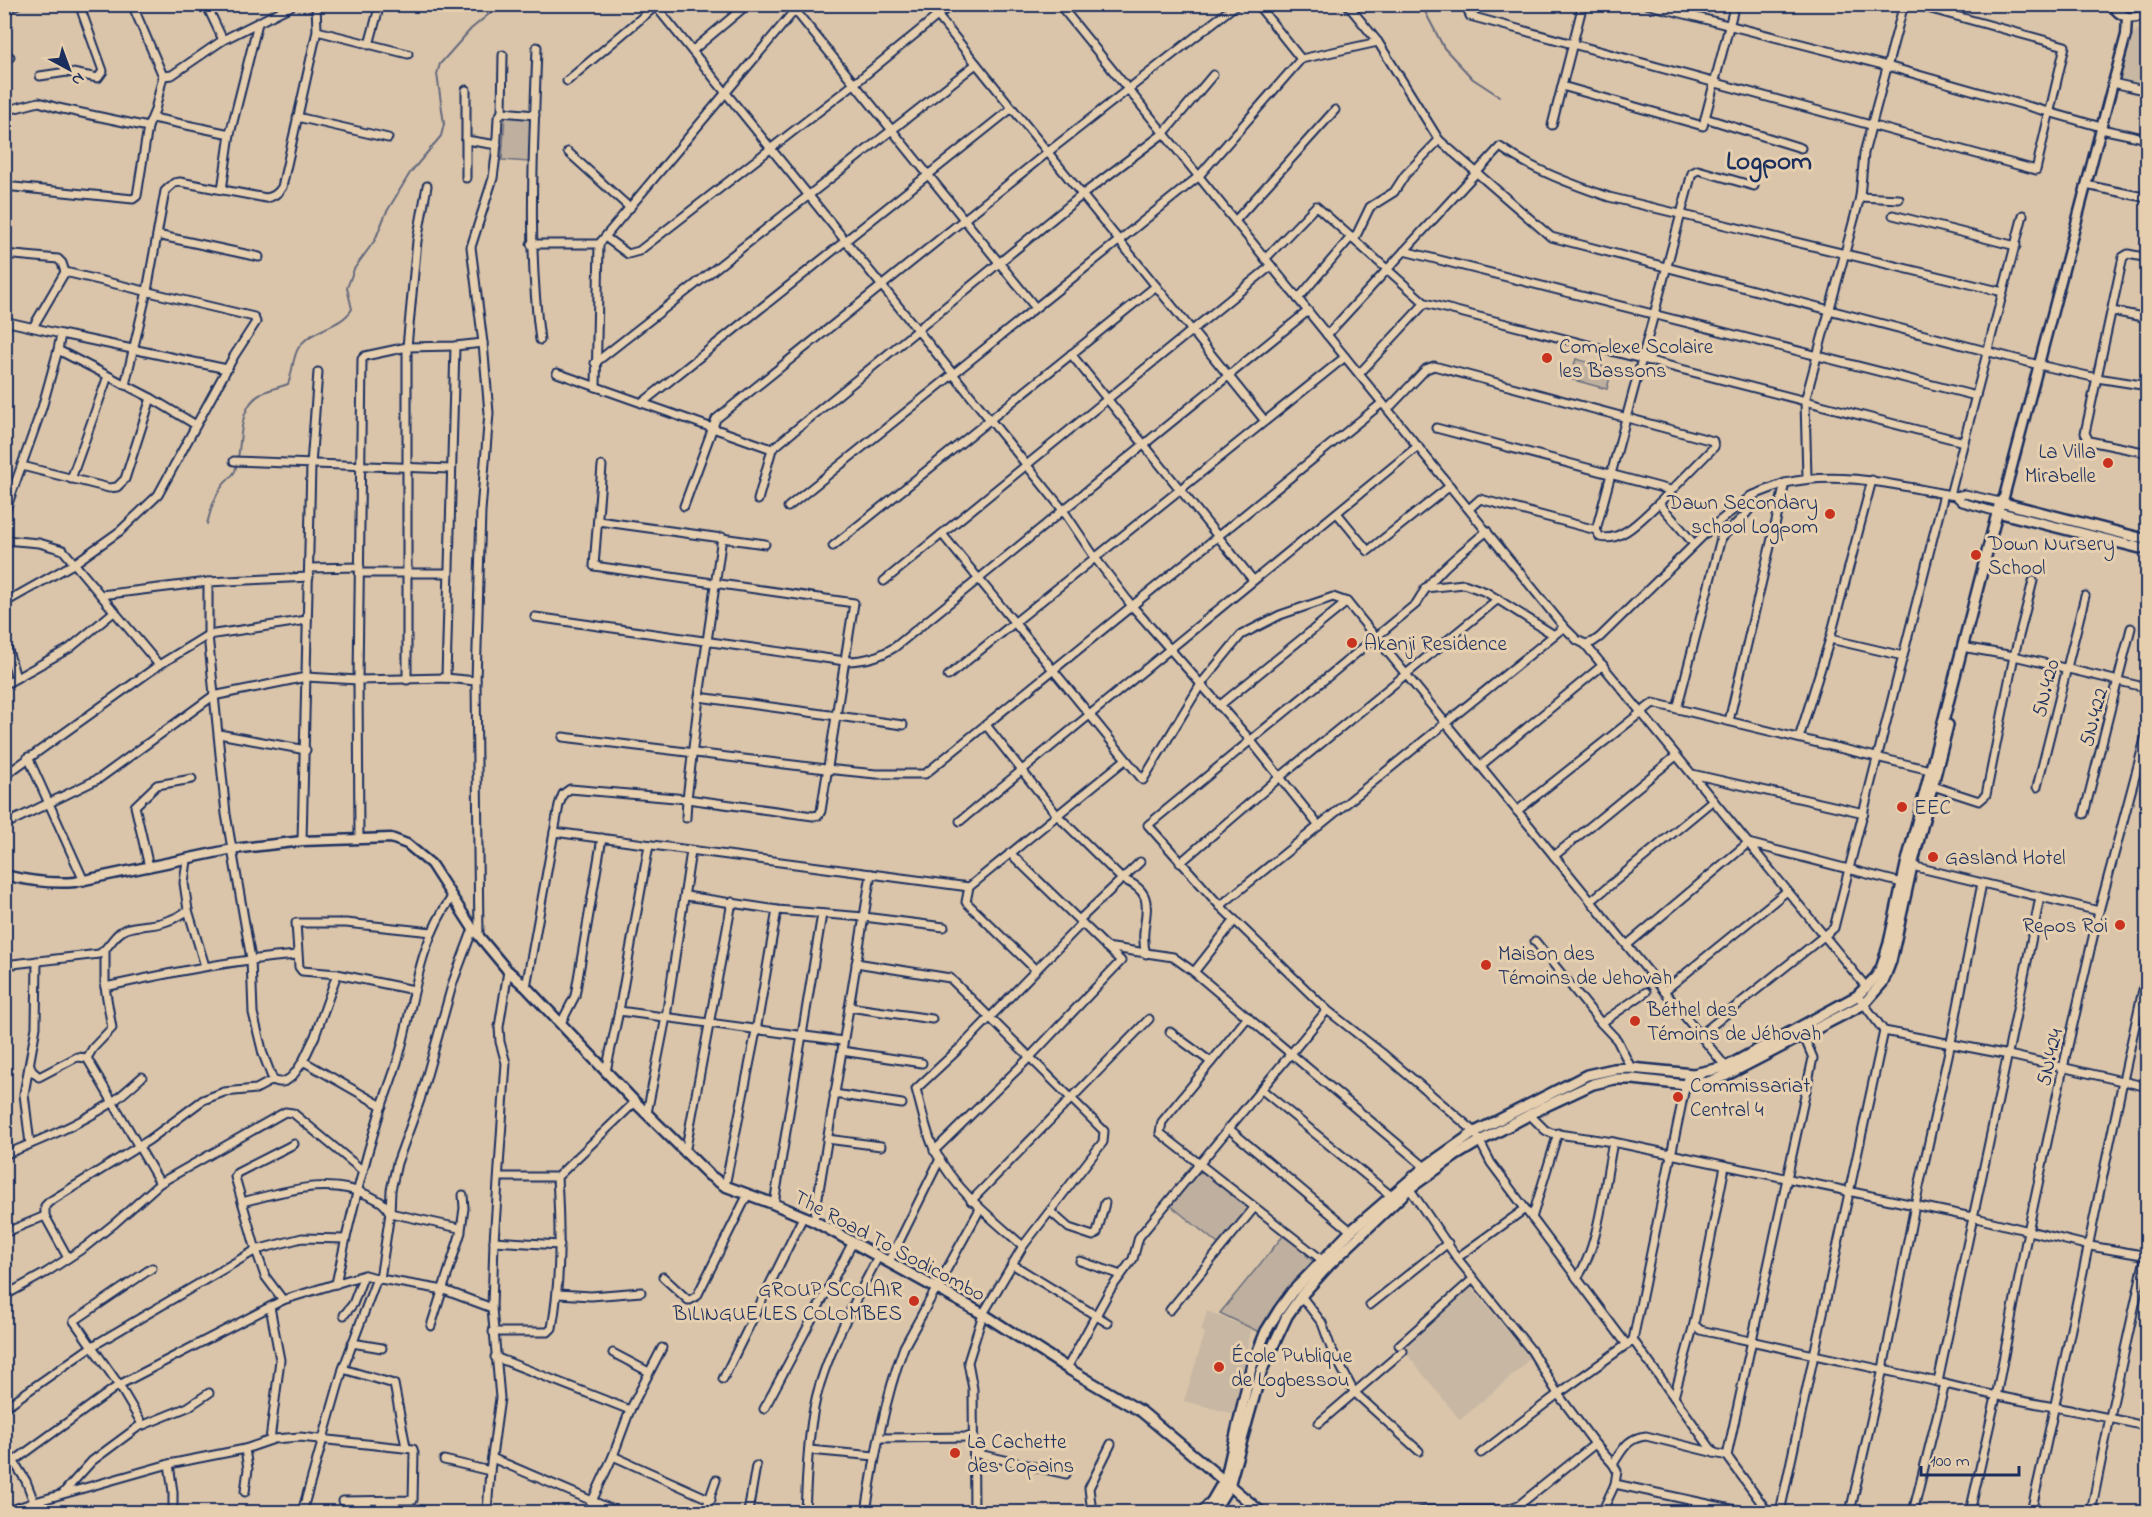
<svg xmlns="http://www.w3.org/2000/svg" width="2152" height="1517" font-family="'Indie Flower',sans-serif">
	<rect width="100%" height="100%" fill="#dac5aa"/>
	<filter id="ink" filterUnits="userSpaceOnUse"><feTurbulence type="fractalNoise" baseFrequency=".0167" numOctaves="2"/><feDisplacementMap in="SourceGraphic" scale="12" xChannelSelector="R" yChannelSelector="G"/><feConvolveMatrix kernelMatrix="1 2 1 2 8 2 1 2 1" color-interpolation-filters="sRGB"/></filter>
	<g filter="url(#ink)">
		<g fill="#c8b7a3">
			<path d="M2147,26V85L2122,83L2119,78L2130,36L2136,31Z"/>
			<path d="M1471,1287L1530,1357L1521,1368L1460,1420L1402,1348Z"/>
			<path d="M1207,1311L1251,1329L1235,1414L1184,1401L1205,1333L1201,1331Z"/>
		</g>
		<g fill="#beaf9f" stroke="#6c6f7e" stroke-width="1.5">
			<path d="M505,115L533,117L529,162L502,160Z"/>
			<path d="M1576,359L1612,369L1607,389L1570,379Z"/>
			<path d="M1204,1172L1253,1212L1223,1248L1170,1205L1198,1173Z"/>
			<path d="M1283,1236L1309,1252L1306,1255L1313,1261L1281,1299L1261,1333L1220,1313Z"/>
		</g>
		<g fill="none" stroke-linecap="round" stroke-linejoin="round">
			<g stroke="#666a7d" stroke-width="2">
				<path d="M1421,4L1444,48L1473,79L1499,96"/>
				<path d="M207,524C211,509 214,497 223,485C227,480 233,476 235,471C244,445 235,408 261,394C269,389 280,387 288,384C293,373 292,357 299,347C312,328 341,328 352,309L347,288L354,269L375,240L386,213L410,173L441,136L444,124L437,74L440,64L471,29L489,14L508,4"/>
			</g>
			<g stroke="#1b2f5e" stroke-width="11">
				<g id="minor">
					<path d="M206,4L223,40"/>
					<path d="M654,4L1063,510L1096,559L1132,606L1251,741L1319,826"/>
					<path d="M790,4L1035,307"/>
					<path d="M928,4L1265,421"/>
					<path d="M1059,4L1564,627L1577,640L1585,644L1867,988"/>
					<path d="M1257,4L1301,59"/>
					<path d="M1347,4L1378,42L1439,140L1551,237L2039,365L2097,378L2148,386"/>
					<path d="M1466,4L1470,16L2036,170L2065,46L1913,4"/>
					<path d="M1646,4L1887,66L2101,127"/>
					<path d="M4,9L18,4"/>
					<path d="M317,31L408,54"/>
					<path d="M369,45L380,4"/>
					<path d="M537,47C534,145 527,243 540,340"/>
					<path d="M692,51L748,4"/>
					<path d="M4,59L10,57"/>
					<path d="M40,76L67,72L98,78L103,71L79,4"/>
					<path d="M163,76L172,75L223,40L295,4"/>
					<path d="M567,81L658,4"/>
					<path d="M2113,83L2148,91"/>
					<path d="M1562,86L1703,126L1735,4"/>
					<path d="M466,90V140L497,145"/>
					<path d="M4,111L39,102L58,108L148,127"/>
					<path d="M502,112L503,55"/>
					<path d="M297,117L388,138"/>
					<path d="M153,118L230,134L258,23"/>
					<path d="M1705,118L1801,148"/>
					<path d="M1552,125L1583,4"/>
					<path d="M2101,129L2148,139"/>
					<path d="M568,152L630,208"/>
					<path d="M466,178V140"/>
					<path d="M2086,185L2148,198"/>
					<path d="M4,186L133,199L137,196L148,127L155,110L163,76L132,4"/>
					<path d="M222,190L230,134"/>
					<path d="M1860,197L1899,199"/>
					<path d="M1893,215L2016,246"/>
					<path d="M1235,221L1335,110"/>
					<path d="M157,235L259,257"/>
					<path d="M605,237L628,254L639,251L854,84L952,4"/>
					<path d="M1354,240L1370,207L1394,192L1405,175L1439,140"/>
					<path d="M531,244H599"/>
					<path d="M1404,251L1976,396"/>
					<path d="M4,254L58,259L62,263L65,272L254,317L256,322L234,356L158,495L120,531L75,563L4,603"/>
					<path d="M2148,258L2128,254L2123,257L2085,433L2089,441L2148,453"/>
					<path d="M1265,259L1316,206L1425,303L1964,442"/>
					<path d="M1298,299L1351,237"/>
					<path d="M2112,311L2148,318"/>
					<path d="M4,321L61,334L58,350L151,398L196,425"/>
					<path d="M33,327L65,272"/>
					<path d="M4,333L8,321"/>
					<path d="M61,334L227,369"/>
					<path d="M1327,335L1500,147C1533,170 1571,184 1609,197L2003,292"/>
					<path d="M1071,354L1253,580"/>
					<path d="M595,363L976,64"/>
					<path d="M557,373L772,449"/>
					<path d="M1359,374L1425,303"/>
					<path d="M125,385L147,291L165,191L174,183L180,182L266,198C273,197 278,194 282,187L317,31L316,4"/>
					<path d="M596,387L599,244L800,4"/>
					<path d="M642,403L1012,108"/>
					<path d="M1388,409L1426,369L1434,366L1713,441L1714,447L1659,503L1694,544"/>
					<path d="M1436,428L1670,490"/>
					<path d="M234,461L451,469"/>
					<path d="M22,466L109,488L117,487L125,479L151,398"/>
					<path d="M1807,478L1805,401L1860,197L1864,153L1904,4"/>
					<path d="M71,479L108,376"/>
					<path d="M1950,495L2023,215"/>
					<path d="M1956,496L1962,502L1997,512"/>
					<path d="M758,500L772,449L1082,195L1164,133L1213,75"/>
					<path d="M684,506L716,419L1048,152L1237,4"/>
					<path d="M788,507L1198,177L1301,59L1378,42"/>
					<path d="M1469,509L1480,499L1596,530L1600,537C1622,543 1644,516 1659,503"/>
					<path d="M1337,513L1368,551L1450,486"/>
					<path d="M4,515L42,408L58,350"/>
					<path d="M598,521L765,544"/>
					<path d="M1596,530L1692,173L1698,170L1754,186"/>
					<path d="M1487,531C1460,554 1433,573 1416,604L1148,825L1220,906L1327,1010L1382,1053L1475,1132L1491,1163L1627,1345"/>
					<path d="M942,534L1143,780L1201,684L1241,635L1280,615L1333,597L1347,602L1726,1067"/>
					<path d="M4,540L39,543L63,550L159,665"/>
					<path d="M833,546L1156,286"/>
					<path d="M309,568L360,567"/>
					<path d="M360,573H447"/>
					<path d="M884,581L1271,266"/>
					<path d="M208,582V635L226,814L251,959L253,1013L263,1054L273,1080C287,1088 296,1072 303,1061"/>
					<path d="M1425,588L1464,584L1486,592L1554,635"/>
					<path d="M101,595L208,582L309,577"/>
					<path d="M535,617L845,661C865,661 879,657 895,647L1308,311"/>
					<path d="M4,636L16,678"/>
					<path d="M1830,639L1903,656"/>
					<path d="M1585,644L1593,642L1600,637L1713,526L1751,496L1785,483"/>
					<path d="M1962,647L2014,656L2148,688"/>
					<path d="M948,676L1345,357"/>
					<path d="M446,678L455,346"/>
					<path d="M407,680V347L455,346L483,343L471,247L493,178L496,155L498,118L502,112L535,115"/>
					<path d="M476,681L481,511L489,413L483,343"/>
					<path d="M4,685L70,648L115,611"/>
					<path d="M699,697L903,725"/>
					<path d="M1219,706L1347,602"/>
					<path d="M1677,709L1721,538L1744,516L1749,510L1751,496"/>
					<path d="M1729,721L1785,483C1842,470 1899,486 1956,496L1965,494L2000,502"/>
					<path d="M986,725L1057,815L1122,879C1165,895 1136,921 1146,954"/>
					<path d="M219,734L306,750"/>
					<path d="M563,737L826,769L876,774H925L1382,403"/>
					<path d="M1799,738L1830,639L1872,480"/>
					<path d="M28,757L84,881"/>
					<path d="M1480,766L1603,665"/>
					<path d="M1692,774L1864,813"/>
					<path d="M4,776L159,665L208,635L307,620"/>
					<path d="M1933,786L1979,801L1986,795L2014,656L2033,581"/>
					<path d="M2037,787L2085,596"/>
					<path d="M1517,811L1653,703L1934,771"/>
					<path d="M2084,814L2131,628"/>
					<path d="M686,818L687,799L699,697L722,537"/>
					<path d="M960,821L1418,446"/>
					<path d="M4,825L100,778L213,696L306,677L358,680L446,678L476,681L479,935"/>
					<path d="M554,832L969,887"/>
					<path d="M359,839L358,680L362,359L365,356L407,347L417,241L427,186"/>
					<path d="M302,841L311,465L318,372"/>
					<path d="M1554,856L1676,756"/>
					<path d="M1180,863L1280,777L1498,599"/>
					<path d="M1912,866L2099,911"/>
					<path d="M149,867L135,806L157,785L192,779"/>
					<path d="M686,896L777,910L864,917L944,927"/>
					<path d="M2040,897C2008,1059 1972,1220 1938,1382C2007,1401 2078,1409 2148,1427"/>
					<path d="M1591,901L1713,800"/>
					<path d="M1220,906L1564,627"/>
					<path d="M188,910L205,966"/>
					<path d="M1079,920L1140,862"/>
					<path d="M1535,941L1601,1023L1617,1040L1631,1068"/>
					<path d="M1627,945L1748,843L1902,883"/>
					<path d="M1106,947L1173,957L1194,972L1425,1167"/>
					<path d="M856,963L950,978L1104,1131L1103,1142L1023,1246L983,1314L968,1362L973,1389L974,1512"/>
					<path d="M4,965L99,954C110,948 113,934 126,929C133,926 142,926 149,925C162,924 178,918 188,910L184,883L187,860"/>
					<path d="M1036,970L966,902L969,887L1125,760"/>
					<path d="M1194,972L1235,920"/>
					<path d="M337,974L315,1036L303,1061L382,1106"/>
					<path d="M105,987C169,973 232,960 297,955"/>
					<path d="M526,987L559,805L563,794L570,789L687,799L813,816L819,815L821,811L854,603L594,566L602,466"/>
					<path d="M414,990L337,974L302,971L299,967L296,923H346L432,932"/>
					<path d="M1664,991L1787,891"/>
					<path d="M1861,1000L1884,1031L2009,1055L2148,1087"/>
					<path d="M849,1007L932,1019"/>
					<path d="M619,1011L843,1041"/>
					<path d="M1248,1017L1162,1122L1160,1133L1322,1260"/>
					<path d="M561,1023L575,996L602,838"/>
					<path d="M1601,1023L1646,992"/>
					<path d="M1170,1032L1211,1062"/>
					<path d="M1700,1035L1834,928L1944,494"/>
					<path d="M842,1051L922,1063"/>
					<path d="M87,1058L160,1183"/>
					<path d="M87,1058L93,1048L112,1028L105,987V951"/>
					<path d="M30,1065L32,1071L39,1077L77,1057L87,1058"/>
					<path d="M606,1071L619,1011L649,845"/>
					<path d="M1261,1089L1390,1195"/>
					<path d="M834,1094L902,1104"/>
					<path d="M647,1113L666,1017L691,851"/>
					<path d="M1529,1114L1545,1130L1551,1133L1613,1142L1972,1217L2090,1246L2148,1256"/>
					<path d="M1228,1128L1351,1231"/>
					<path d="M827,1139L881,1146"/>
					<path d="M30,1144L24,1094L36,1027L37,961"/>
					<path d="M934,1151L1030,1057L1121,961L1010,853"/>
					<path d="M685,1153L732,902"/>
					<path d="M4,1155C41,1140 77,1125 110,1104C121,1096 132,1086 142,1077"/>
					<path d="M499,1177H557L635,1102"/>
					<path d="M1407,1185L1457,1258L1531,1350L1558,1394L1595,1444L1613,1464"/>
					<path d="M725,1186L756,1031L777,910"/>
					<path d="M971,1201L1149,1019"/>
					<path d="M242,1202C284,1192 328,1176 370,1196C380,1201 385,1203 390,1213L459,1228L461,1232L431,1326"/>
					<path d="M774,1204L822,914"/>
					<path d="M1051,1212L1069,1228L1093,1236L1097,1233L1105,1203"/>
					<path d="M1532,1218L1558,1133"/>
					<path d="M814,1221L871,874"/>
					<path d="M461,1230L464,1208L463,1195"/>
					<path d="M4,1233L45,1216"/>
					<path d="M494,1241L560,1245"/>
					<path d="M1023,1246C990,1217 956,1191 935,1151C927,1136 921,1107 916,1089L963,1045L1082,923"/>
					<path d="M68,1258L45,1216V1206L49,1202L149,1140L203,1100L224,1092L256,1089L273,1080"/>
					<path d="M1457,1258L1525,1209"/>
					<path d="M1080,1261L1121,1275"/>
					<path d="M889,1262L940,1159"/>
					<path d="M1012,1264L1108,1323"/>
					<path d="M663,1277L688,1300H690L697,1296L748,1194"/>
					<path d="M1577,1278C1599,1248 1605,1180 1613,1142"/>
					<path d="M380,1279L444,1290L492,1308L500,1398L490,1471L487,1512"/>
					<path d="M336,1284C348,1225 363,1166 381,1108C387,1091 394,1074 399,1056C414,1003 418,943 452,897"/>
					<path d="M558,1294L591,1296L641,1292"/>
					<path d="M4,1296L47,1272L85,1247L115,1223L160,1183L285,1112L293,1113L363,1171"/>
					<path d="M1301,1296L1322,1323L1331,1348L1354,1392L1419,1451"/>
					<path d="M283,1300L265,1276L256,1250L235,1177L237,1173L294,1144"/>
					<path d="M1370,1305L1448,1243"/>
					<path d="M492,1308L494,1241L506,1063L500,1042L499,1027L508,971"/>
					<path d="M1170,1310L1254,1208"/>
					<path d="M344,1315L353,1304L364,1275"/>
					<path d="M1694,1324L1700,1330L1938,1382"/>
					<path d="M493,1332H548L552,1328C561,1278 560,1229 557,1177"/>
					<path d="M1633,1340L1714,1453"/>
					<path d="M352,1343L382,1348"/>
					<path d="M1399,1345L1473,1279"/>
					<path d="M613,1353L649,1372"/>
					<path d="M495,1357L630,1410"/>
					<path d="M1067,1368L1110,1290L1133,1259L1139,1237L1327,1010"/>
					<path d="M343,1369L394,1384L406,1447"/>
					<path d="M723,1379L803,1217"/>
					<path d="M1674,1397L1694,1324L1725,1166"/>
					<path d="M4,1408L91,1347L256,1250L302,1238L345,1239"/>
					<path d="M764,1409L853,1242"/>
					<path d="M1319,1423L1403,1351"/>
					<path d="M141,1426L188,1407L209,1393"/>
					<path d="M879,1438L974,1437"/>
					<path d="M270,1440L280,1360L270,1307"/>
					<path d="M4,1446L26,1481L38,1512"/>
					<path d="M245,1449L248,1469L245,1492"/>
					<path d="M809,1450L875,1456"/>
					<path d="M974,1453L1066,1474"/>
					<path d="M1481,1453L1558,1394L1633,1340L1688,1073"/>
					<path d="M613,1456L711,1500"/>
					<path d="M1727,1456L1813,1058L1802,1032"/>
					<path d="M492,1458L618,1512"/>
					<path d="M444,1460L490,1471"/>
					<path d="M14,1461L119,1385L283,1300L364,1275L377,1278"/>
					<path d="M169,1464L173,1492V1512"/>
					<path d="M64,1492L92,1461L142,1424L119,1385L74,1321L152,1268"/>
					<path d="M5,1512L35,1502L169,1464L245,1449L274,1439L300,1437L413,1449L414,1453L413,1500L343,1501"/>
					<path d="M302,1512L343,1369L377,1278L380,1279L390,1213L391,1190L397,1163L420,1100L453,982L473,929"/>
					<path d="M587,1512L613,1456L630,1410L662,1348"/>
					<path d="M705,1512L716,1480"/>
					<path d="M748,1512L756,1466"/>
					<path d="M805,1512C807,1473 808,1421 820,1384C834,1339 857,1298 878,1257"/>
					<path d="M866,1512C875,1456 884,1400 904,1347L980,1209"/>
					<path d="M1092,1512L1089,1488L1111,1444"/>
					<path d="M1419,1512L1427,1510H1505L1519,1505L1595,1444"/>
					<path d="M1602,1512L1615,1484"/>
					<path d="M1745,1512L1615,1484L1617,1471L1613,1464C1623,1449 1627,1438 1646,1436L1727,1456L1768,1512"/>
					<path d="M1780,1512L1884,1031"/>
					<path d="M1850,1512L1883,1369L1915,1205L1951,1042L1982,883"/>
					<path d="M1913,1512L1945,1384"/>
					<path d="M1970,1512L1996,1397L2028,1231L2063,1068L2099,911L2148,728"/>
					<path d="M2031,1512C2073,1332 2106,1149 2148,968"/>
					<path d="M2091,1512L2110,1417L2148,1245"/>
				</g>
			</g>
			<g stroke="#1b2f5e" stroke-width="13">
				<g id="tertiary">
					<path d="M2111,4C2120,18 2133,21 2148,13"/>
					<path d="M2000,502L2004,497L2113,83L2126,35L2127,17"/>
					<path d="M4,875C29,881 50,884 75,882L233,849L302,841L391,838L407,844L431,864L473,929L508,971"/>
				</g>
			</g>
			<g stroke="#1b2f5e" stroke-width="14">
				<g id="secondary">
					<path d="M1997,512L2148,550"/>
					<path d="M508,971L526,987L635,1102L709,1175L725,1186L774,1204L814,1221L983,1314L1067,1368L1142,1412L1261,1512"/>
					<path d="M1202,1512L1212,1501L1226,1477L1251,1368L1266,1331L1279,1310L1292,1292L1351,1231L1425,1167L1475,1132L1587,1075L1614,1069L1631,1068L1693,1074L1726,1067L1857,996L1876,977L1882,966L1889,943L1906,865L2000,502L2148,540"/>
					<path d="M1213,1512L1229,1486L1261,1372L1287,1316L1301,1296L1329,1265L1410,1188L1455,1156L1480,1141L1546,1106L1593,1084L1614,1079H1633L1686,1085L1708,1082L1725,1076L1864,1004L1883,982L1891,961L1912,866L1948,725"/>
				</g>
			</g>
			<use href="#minor" stroke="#e6cfaf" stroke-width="7"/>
			<use href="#tertiary" stroke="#e6cfaf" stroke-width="8"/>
			<use href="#secondary" stroke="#e6cfaf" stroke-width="9"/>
		</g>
	</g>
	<g fill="#c8321e" stroke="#e6cfaf" stroke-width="2">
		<circle cx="1547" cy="358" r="6"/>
		<circle cx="2108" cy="463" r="6"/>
		<circle cx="1830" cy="514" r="6"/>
		<circle cx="1976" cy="555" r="6"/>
		<circle cx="1352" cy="643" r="6"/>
		<circle cx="1902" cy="807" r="6"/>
		<circle cx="1933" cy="857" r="6"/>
		<circle cx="2120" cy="925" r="6"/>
		<circle cx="1486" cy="965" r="6"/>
		<circle cx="1635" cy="1021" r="6"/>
		<circle cx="1678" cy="1097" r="6"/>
		<circle cx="914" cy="1301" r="6"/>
		<circle cx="1219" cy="1367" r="6"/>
		<circle cx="955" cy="1453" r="6"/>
	</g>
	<g text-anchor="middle" stroke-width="6" stroke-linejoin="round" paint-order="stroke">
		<g font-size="21" fill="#1b2f5e" stroke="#e6cfaf" text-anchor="start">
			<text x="1559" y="353">Complexe Scolaire<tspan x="1559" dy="24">les Bassons</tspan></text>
			<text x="2096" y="458" text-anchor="end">La Villa<tspan x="2096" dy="24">Mirabelle</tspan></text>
			<text x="1818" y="509" text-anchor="end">Dawn Secondary<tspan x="1818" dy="24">school Logpom</tspan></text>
			<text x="1988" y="550">Down Nursery<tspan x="1988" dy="24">School</tspan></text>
			<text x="1364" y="650">Akanji Residence</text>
			<text x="1914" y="814">EEC</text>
			<text x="1945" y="864">Gasland Hotel</text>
			<text x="2108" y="932" text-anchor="end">Repos Roi</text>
			<text x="1498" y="960">Maison des<tspan x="1498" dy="24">Témoins de Jehovah</tspan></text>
			<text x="1647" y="1016">Béthel des<tspan x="1647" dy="24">Témoins de Jéhovah</tspan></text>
			<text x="1690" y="1092">Commissariat<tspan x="1690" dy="24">Central 4</tspan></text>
			<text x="902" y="1296" text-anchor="end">GROUP SCOLAIR<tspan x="902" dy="24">BILINGUE LES COLOMBES</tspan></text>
			<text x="1231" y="1362">École Publique<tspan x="1231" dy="24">de Logbessou</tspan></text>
			<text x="967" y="1448">La Cachette<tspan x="967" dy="24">des Copains</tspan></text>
		</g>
		<g font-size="21" fill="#1b2f5e" stroke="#e6cfaf">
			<text transform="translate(2045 688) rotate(-76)" y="7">5N.420</text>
			<text transform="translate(2093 717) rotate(-75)" y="7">5N.422</text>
			<text transform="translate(2049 1057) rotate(-77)" y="7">5N.424</text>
			<text transform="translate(890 1245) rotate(28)" y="7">The Road To Sodicombo</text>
		</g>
		<g font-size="27" font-weight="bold" fill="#1b2f5e" stroke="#e6cfaf">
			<text x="1769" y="169">Logpom</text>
		</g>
	</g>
	<rect width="2152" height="1517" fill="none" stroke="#e6cfaf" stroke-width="24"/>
	<rect x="12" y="12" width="2128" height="1493" fill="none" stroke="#1b2f5e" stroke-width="2" filter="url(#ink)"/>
	<g transform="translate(69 69) rotate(139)" stroke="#e6cfaf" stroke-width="4.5" paint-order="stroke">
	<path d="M0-4.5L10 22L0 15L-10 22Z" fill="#1b2f5e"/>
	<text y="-9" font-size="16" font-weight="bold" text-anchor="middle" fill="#1b2f5e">N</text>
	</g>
	<path d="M1921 1466v9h98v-9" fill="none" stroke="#1b2f5e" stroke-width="3"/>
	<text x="1930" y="1466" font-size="18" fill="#1b2f5e" stroke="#e6cfaf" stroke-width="4.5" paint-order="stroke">100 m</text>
</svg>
